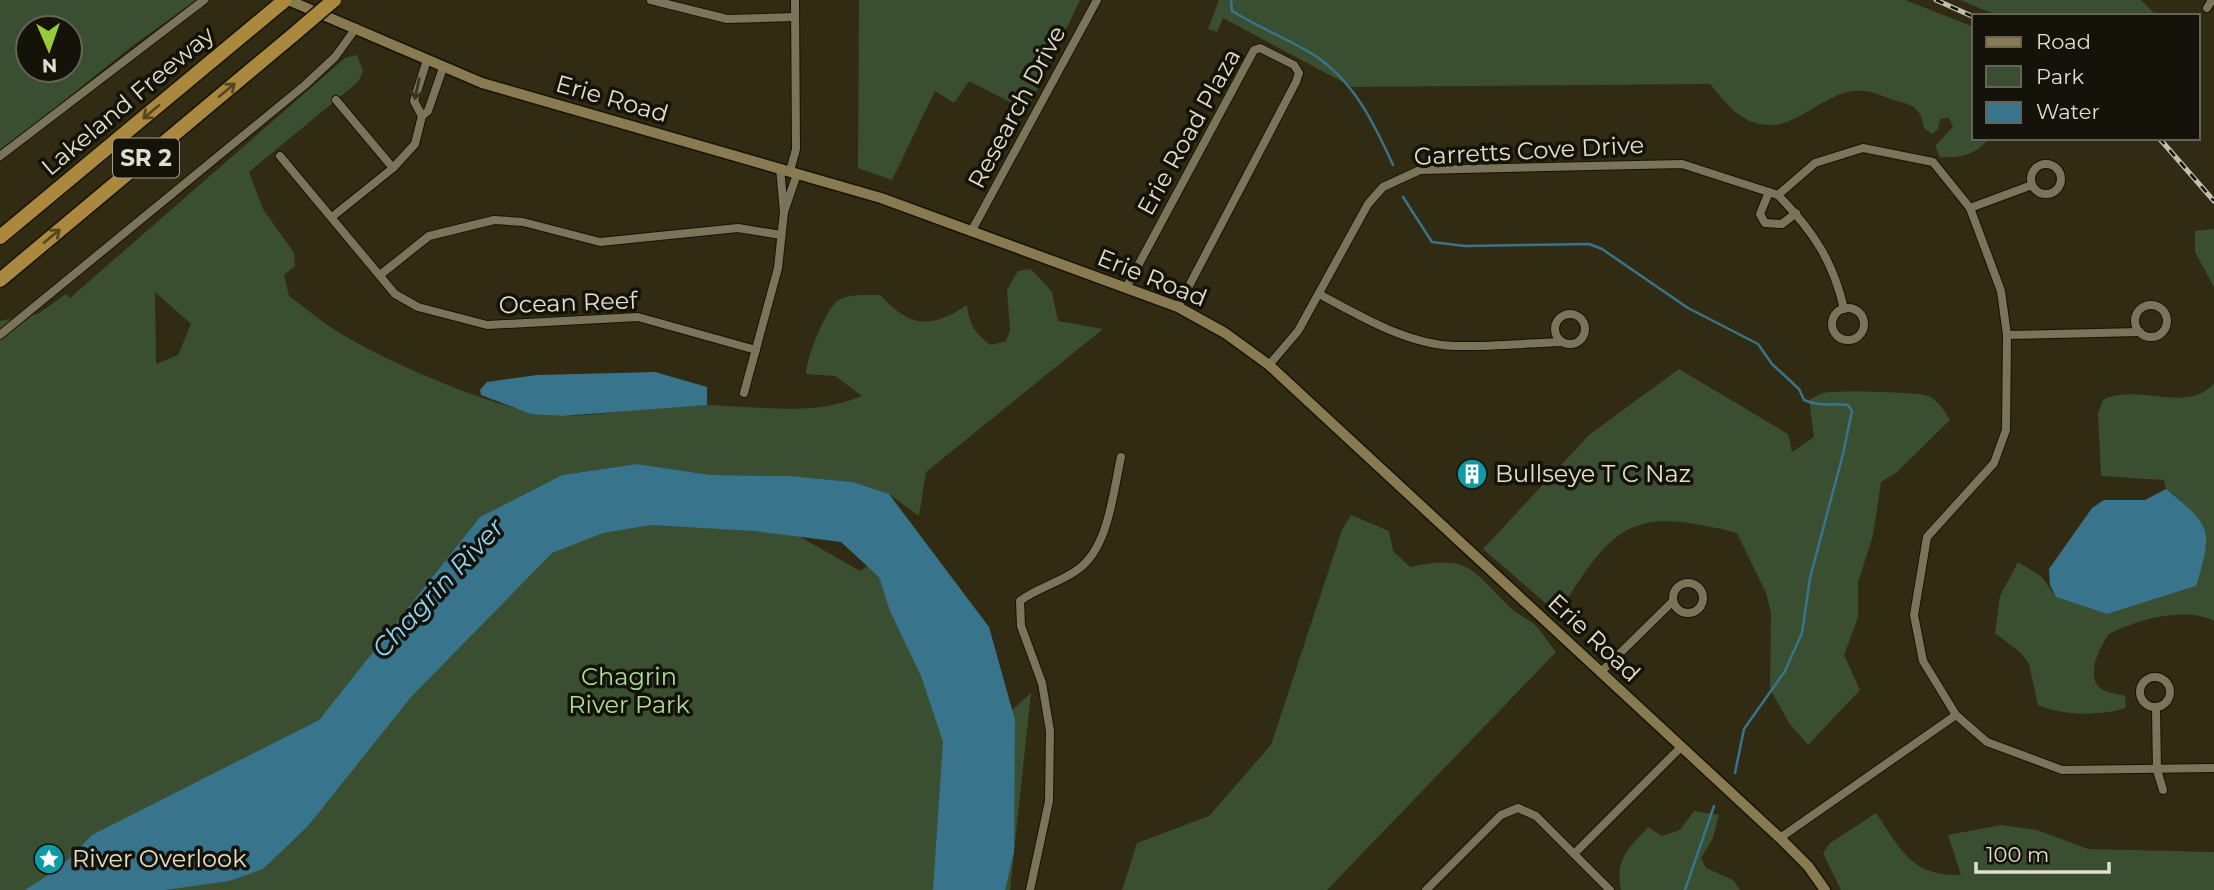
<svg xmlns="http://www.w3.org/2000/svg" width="2214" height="890" font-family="Montserrat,sans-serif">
	<rect width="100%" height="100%" fill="#302b12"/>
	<g fill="#3a4f32" fill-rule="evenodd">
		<path d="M0,0H196L131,47L0,152ZM28,28H70V70H28Z"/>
		<path d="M859,0H1080L1027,111L969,81L954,103L935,91L892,180L858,168Z"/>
		<path d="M1219,0H1905L1974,27V138H1989C1976,155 1961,158 1940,157L1935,146L1953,127L1949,118L1940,119L1938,129L1932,134L1924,128C1921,109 1914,105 1897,101C1883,97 1871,89 1855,91C1826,93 1797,126 1770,125C1741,125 1726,103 1710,84L1352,87L1223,18L1217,32L1208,29Z"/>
		<path d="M1960,0H2141L2155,14L1999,16Z"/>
		<path d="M357,55L363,71L358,82L249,172L263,209L294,253L295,266L284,275L289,296C307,309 325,325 345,336C391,364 511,416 562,416C608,416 654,404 700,405C754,405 810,418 862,396L835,376L806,374C806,359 827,305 840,299C852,294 868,295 880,295C910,328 930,329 967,305C969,324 975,334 991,345L1006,341L1010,331L1007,290L1018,271L1031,269L1052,292L1058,321L1103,329L926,472L919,516L889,494L853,482L789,476L711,475L637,464L562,475L480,517L319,720L271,745L300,776L480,529L746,506L860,571L901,544L993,727L1031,693L1010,890H0V321L38,314L66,294L70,298L345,58ZM155,292L191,324L178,355L156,364Z"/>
		<path d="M2214,229V287L2195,252V231Z"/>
		<path d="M1679,369L1788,434L1792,452L1814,437L1809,400C1813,398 1819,394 1824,393C1836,390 1918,392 1928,396C1939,401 1944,410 1950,420L1896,473L1881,482L1873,535L1858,583V617L1844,655L1860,690L1808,745L1789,723L1770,689L1771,613L1766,593L1737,533C1630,505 1613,525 1558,614L1483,549L1589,435Z"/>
		<path d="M2214,383V621C2185,606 2136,620 2109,634C2100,647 2083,678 2103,690C2109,693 2119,694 2125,696L2126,708C2100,716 2063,716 2038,705L2029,664L2021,653L1995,633L2000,596L2018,562L2042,577L2056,597L2107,614L2196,586L2181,501L2166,489L2164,480L2101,476L2098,413L2103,400C2135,382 2188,415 2214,383Z"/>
		<path d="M1351,515L1389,531L1393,551L1410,567C1472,553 1473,572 1513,610C1520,616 1529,619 1536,626C1543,633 1549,644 1556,652L1327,890H1122L1137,843L1209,816L1271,745L1342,530Z"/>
		<path d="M1694,811L1719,815L1713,838L1701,858L1706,868L1733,880L1740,890H1621C1615,858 1628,850 1648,827L1662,836L1680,830Z"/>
		<path d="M1876,813C1901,849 1911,877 1961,875L1948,835L2001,825L2037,830L2088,849L2214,852V890H1841L1823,853L1830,843Z"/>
	</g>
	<g fill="#39748d">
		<path d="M655,372L707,387V405L562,416L531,414L481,395L480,390L487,382L537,375Z"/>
		<path d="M637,464L711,475L790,476L853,482L889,494L989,627L1015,720L1014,852L1005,890H933L943,742L921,676L890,611L879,577L841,542L755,531L651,525L603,533L552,553L411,697L308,826L263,869L229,881L165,890H25L62,866L92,835L319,720L480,517L562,475Z"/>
		<path d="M2166,489C2210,525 2214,528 2196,586L2107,614L2056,597L2050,585L2049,569L2092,508L2104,500H2145Z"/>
	</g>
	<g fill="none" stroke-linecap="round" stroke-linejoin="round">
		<g stroke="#39748d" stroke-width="2.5">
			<path d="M1231,0L1232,11C1258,27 1288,39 1314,55C1353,80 1374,123 1393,165"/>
			<path d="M1403,197L1432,242L1465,246L1589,244L1602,249L1688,308L1758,344L1772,364L1799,389L1804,400C1820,407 1831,403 1848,405L1852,411L1843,454L1810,578L1802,633L1785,671L1744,729L1735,773"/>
			<path d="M1685,890L1714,806"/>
		</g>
		<g stroke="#181300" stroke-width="10">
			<g id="street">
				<path d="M651,0L727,19L795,17"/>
				<path d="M2207,8L2212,0"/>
				<path d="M336,100L393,168"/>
				<path d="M422,116L414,101L427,60"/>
				<path d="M0,156L204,0"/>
				<path d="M280,156L395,294L418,307L487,325L638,317L756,350"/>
				<circle cx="2046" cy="179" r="15"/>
				<path d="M790,171L796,149L795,0"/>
				<path d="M1769,192L1760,214L1765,223L1782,224L1796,213"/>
				<path d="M1778,195C1812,230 1833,260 1844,309"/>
				<path d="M1970,208L2032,185"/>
				<path d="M784,212L797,174"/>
				<path d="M332,217L393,168L415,144L422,116L428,111L443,68"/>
				<path d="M971,232L1097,0"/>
				<path d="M380,275L429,236L494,220L523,222L600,242L738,228L781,235"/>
				<path d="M1126,288L1254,50L1260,48L1294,65L1299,73L1296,82L1178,307"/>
				<path d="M1319,294C1360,316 1406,344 1454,346C1490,347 1527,343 1562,342"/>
				<circle cx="2151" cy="321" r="16"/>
				<circle cx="1848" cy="324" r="16"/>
				<circle cx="1570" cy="329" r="15"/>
				<path d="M0,335L305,85L335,57L356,28"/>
				<path d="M2007,335L2140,332"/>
				<path d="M1269,365L1298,331L1368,204L1383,187L1420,170L1682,164L1778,195L1815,163L1863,148L1933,162L1970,208L2001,291L2007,335L2006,430L1994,463L1927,537L1914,615L1923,661L1956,715L1987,742L2062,770L2214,768"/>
				<path d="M744,393L778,268L784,212L780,168"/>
				<circle cx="1688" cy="598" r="15"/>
				<path d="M1601,672L1673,601"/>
				<circle cx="2155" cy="692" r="15"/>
				<path d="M2156,708L2157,770L2163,790"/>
				<path d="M1780,838L1956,715"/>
				<path d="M1574,854L1681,747"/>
				<path d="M1030,890L1049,801L1050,731L1042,683L1021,626L1020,601C1037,588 1059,583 1077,570C1109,548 1113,492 1121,457"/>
				<path d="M1426,890L1501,815L1518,808L1536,816L1610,890"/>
			</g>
		</g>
		<g stroke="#181300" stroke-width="13">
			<path id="secondary" d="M288,0L482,83L881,198L1178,307L1225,333L1269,365L1780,838L1808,866L1825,890"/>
		</g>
		<g stroke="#181300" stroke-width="17">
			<g id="highway">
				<path d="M0,237L285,0"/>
				<path d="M0,280L293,35"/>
			</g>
		</g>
		<use href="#street" stroke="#7a755a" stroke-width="8"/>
		<use href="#secondary" stroke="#887b52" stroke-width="10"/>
		<use href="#highway" stroke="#aa893f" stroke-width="14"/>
		<g stroke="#c1bfae" stroke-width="5">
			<g id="rail">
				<path d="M1936,0L1974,17"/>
				<path d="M2159,138L2214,201"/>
			</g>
		</g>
		<use href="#rail" stroke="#151309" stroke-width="2.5" stroke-dasharray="8" stroke-linecap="butt"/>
		<g stroke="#181300" stroke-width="17" stroke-linecap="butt">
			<path id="highway-bridge" d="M293,35L334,0"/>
		</g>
		<use href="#highway-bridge" stroke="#aa893f" stroke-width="14"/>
	</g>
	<defs><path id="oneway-shaft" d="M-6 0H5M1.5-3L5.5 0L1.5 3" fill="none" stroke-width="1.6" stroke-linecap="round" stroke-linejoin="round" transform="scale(1.75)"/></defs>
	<use stroke="#383525" href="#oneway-shaft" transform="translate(417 89) rotate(102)"/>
	<g stroke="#584821">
		<use href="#oneway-shaft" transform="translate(227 90) rotate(-40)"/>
		<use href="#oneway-shaft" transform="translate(151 112) rotate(140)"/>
		<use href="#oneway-shaft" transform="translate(52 236) rotate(-40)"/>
	</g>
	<defs>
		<g id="building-disc" transform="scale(1.575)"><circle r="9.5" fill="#0f9aa8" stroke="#151309"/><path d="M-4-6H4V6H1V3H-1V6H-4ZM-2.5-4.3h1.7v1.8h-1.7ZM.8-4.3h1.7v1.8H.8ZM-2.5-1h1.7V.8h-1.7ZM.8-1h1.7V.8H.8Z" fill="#fff"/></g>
		<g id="sight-disc" transform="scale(1.575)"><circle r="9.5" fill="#0f9aa8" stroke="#151309"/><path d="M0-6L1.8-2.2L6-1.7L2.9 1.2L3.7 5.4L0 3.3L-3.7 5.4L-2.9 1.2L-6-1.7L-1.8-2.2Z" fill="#fff"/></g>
	</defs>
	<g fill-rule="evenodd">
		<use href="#building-disc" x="1472" y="474"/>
		<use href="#sight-disc" x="49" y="859"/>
	</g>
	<g text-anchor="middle" stroke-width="7" stroke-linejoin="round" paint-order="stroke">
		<rect fill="#151309" stroke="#a3a194" stroke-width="2" x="113" y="138.5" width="66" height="39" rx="5"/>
		<g font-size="23" font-weight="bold" fill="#e0decf">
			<text x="146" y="166">SR 2</text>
		</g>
		<g font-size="24" fill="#e0decf" stroke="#151309">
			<text transform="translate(612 99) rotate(16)" y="8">Erie Road</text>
			<text transform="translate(128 101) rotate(-40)" y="8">Lakeland Freeway</text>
			<text transform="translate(1017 107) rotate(-62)" y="8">Research Drive</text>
			<text transform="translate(1189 132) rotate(-61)" y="8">Erie Road Plaza</text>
			<text transform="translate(1529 151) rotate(-3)" y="8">Garretts Cove Drive</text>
			<text transform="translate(1152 278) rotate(22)" y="8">Erie Road</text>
			<text transform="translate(568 303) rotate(-2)" y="8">Ocean Reef</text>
			<text transform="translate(1594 638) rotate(43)" y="8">Erie Road</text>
		</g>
		<g font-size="24" fill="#e0decf" stroke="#151309" text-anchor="start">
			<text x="1495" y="482">Bullseye T C Naz</text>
			<text x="72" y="867">River Overlook</text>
		</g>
		<g font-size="24" fill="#addc99" stroke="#151309">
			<text x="629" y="685">Chagrin<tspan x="629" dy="28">River Park</tspan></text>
		</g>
		<g font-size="26" font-style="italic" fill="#90d5f6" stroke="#151309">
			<text transform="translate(438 588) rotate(-47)" y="9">Chagrin River</text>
		</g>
	</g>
	<rect x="1972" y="14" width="228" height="126" fill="#151309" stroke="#666458" stroke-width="2"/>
	<rect x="1986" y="37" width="35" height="10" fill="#887b52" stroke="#666458" stroke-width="2"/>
	<text x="2036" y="49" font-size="21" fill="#e0decf">Road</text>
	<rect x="1986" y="66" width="35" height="21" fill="#3a4f32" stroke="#666458" stroke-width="2"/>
	<text x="2036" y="84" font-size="21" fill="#e0decf">Park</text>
	<rect x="1986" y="102" width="35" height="21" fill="#39748d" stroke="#666458" stroke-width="2"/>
	<text x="2036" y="119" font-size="21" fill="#e0decf">Water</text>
	<g transform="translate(49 49) rotate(178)"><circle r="33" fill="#151309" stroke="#666458" stroke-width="2"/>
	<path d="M0-5L12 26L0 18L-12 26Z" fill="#97cc38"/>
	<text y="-10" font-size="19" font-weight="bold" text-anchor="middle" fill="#e0decf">N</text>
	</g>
	<path d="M1976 862v10h133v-10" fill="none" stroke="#e0decf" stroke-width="3.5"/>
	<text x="1986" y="862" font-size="21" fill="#e0decf" stroke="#151309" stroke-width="5" paint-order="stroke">100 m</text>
</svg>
